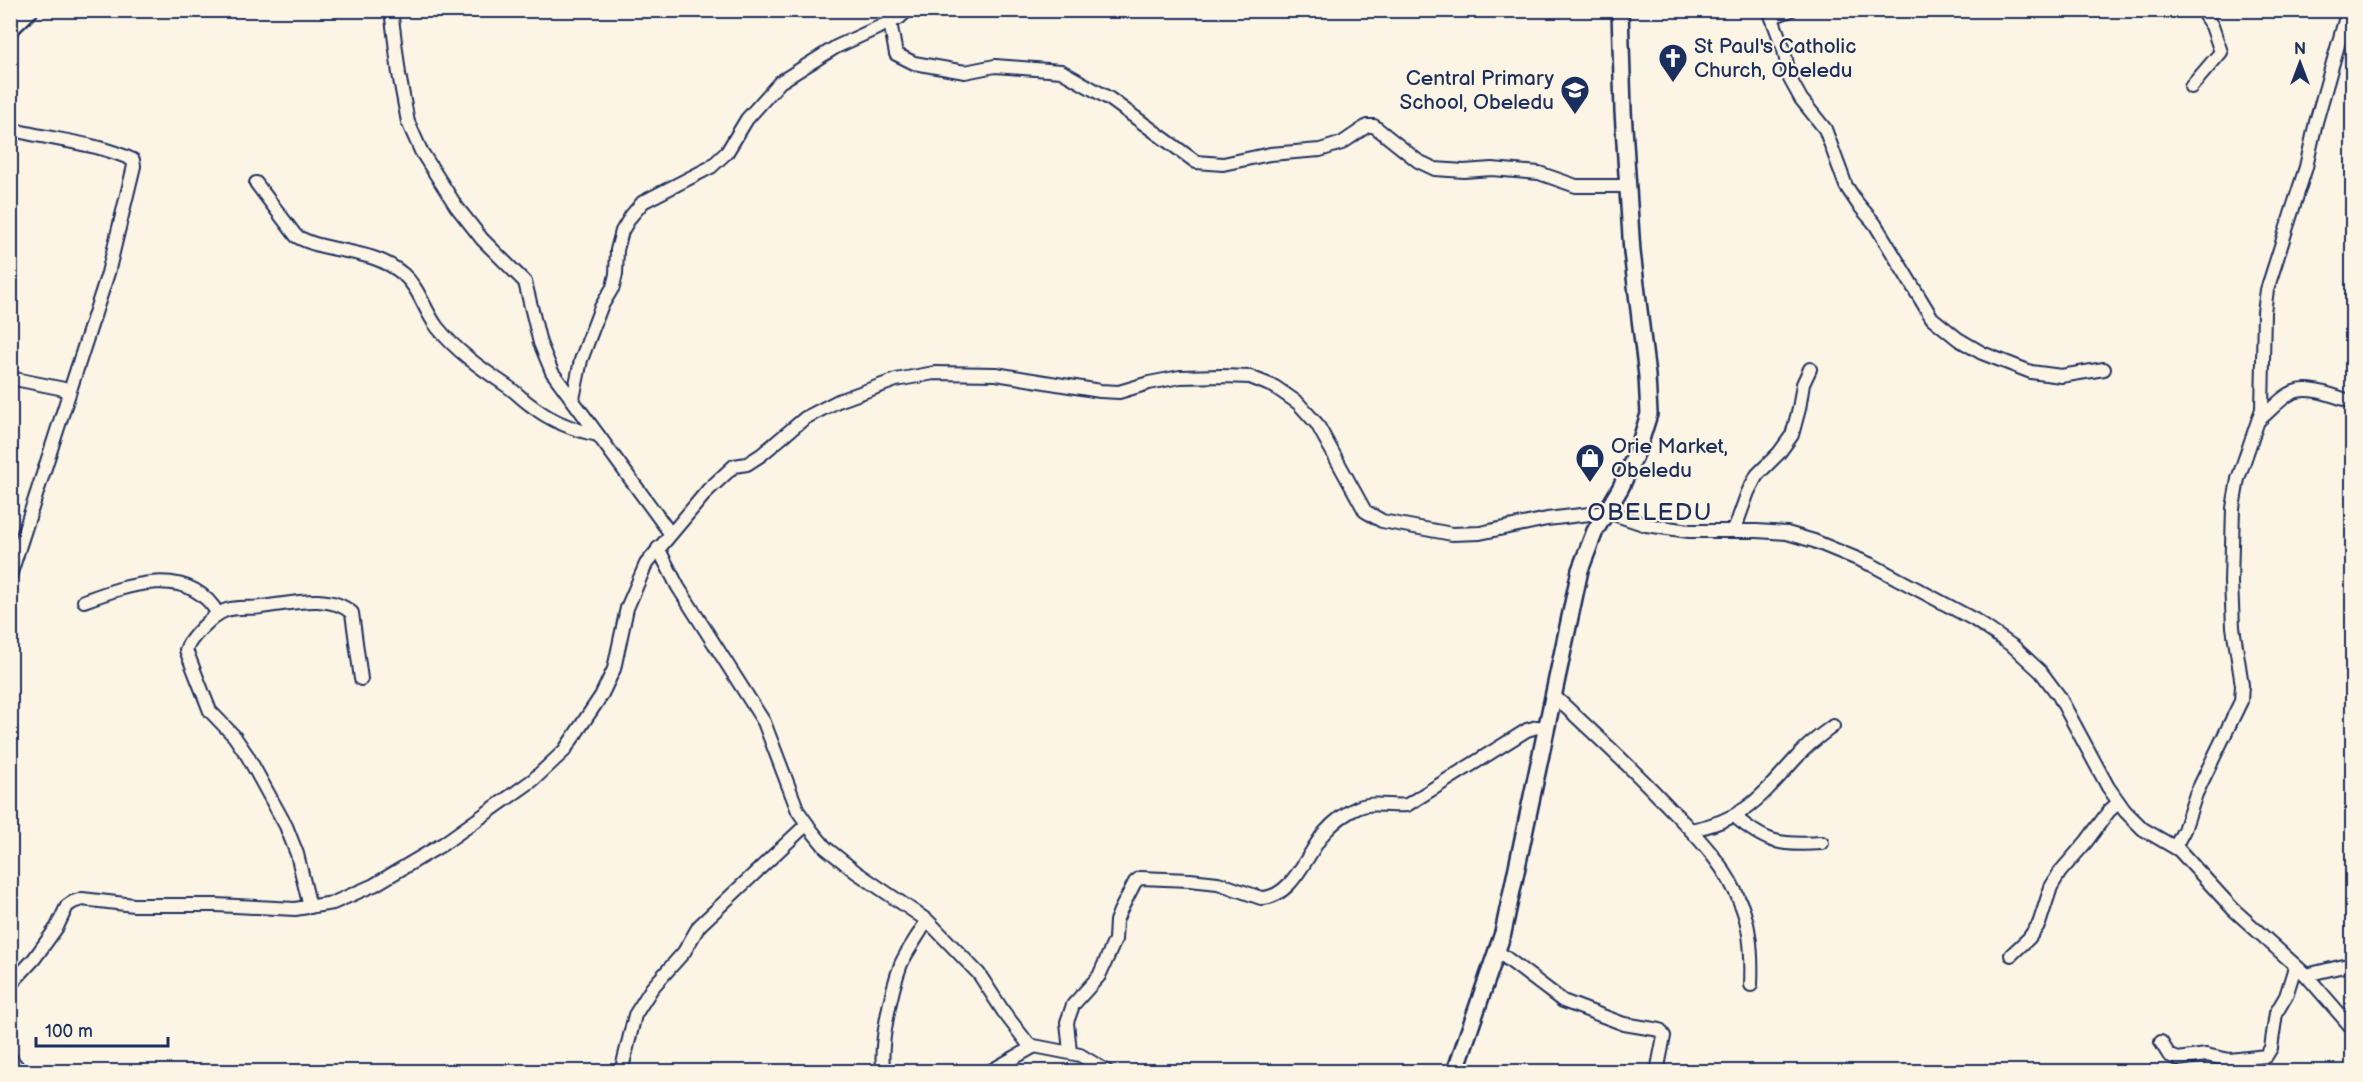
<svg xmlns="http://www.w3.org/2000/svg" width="2363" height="1082" font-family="'Balsamiq Sans',sans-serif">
	<rect width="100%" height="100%" fill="#fcf5e5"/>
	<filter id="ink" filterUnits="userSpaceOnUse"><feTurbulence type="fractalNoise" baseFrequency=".0167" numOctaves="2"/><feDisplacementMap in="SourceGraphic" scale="12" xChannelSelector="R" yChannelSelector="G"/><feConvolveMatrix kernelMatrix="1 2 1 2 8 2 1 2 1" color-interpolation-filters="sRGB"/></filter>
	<g filter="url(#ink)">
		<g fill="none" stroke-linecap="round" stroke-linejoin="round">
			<g stroke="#1b2f5e" stroke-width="16">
				<g id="minor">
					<path d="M391,10L399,74L408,122L421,151L456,206L482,239L525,282L540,343L552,372L670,533"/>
					<path d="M1769,10L1784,50L1790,79L1801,99L1825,129L1846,186L1858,204L1875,224L1932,318L1958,339L1982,353L2031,372L2061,376L2104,369"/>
					<path d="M1772,17L1791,10"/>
					<path d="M890,22L896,54L914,63L965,72L995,66L1061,71L1110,99L1196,162L1223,164L1270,154L1320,150L1342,143L1367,126H1374L1418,161L1435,169L1464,171L1492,169L1539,173L1576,186H1628"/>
					<path d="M2191,87L2221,52L2212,26L2201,10"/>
					<path d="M10,129C51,140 95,142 133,160L134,166L108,273L10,576"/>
					<path d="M256,183L296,236C327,254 371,247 403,274C420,289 424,310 437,327C456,351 482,369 507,386C516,392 523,400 532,406C551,421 574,430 598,435"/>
					<path d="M10,378L69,390"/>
					<path d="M573,399L581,360L601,307L613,287L616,274L617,250L622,231L631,216L643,202L711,167L727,152L747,119L780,82L836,47L899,18L908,10"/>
					<path d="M2259,420C2269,412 2278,401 2288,395C2306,383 2334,396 2352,402"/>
					<path d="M1734,531L1748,492L1757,475L1779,453L1792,435L1799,409L1803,384L1810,369"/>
					<path d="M658,548L678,587L764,722L798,811L812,831L826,848L856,872L928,921L979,974L1003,1011L1029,1045L1080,1055L1108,1072"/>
					<path d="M84,601C127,585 189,563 218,614"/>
					<path d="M1554,696C1591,730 1628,764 1663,801C1694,833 1727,865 1742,907C1751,930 1752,961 1751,985"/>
					<path d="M1734,816C1766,843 1780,846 1822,843"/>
					<path d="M1691,830C1747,819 1762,795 1798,756C1808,744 1821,735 1833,726"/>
					<path d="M2175,847L2184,830L2196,794L2241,701L2242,685L2233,627L2231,582L2233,508L2238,479L2262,409L2264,312L2267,290L2306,167L2316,122L2348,10"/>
					<path d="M310,907L297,854L286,826L247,755L234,736L210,711L186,650C189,639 213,615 224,611C235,606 250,609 261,607C289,604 329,592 352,613L361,679"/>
					<path d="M1497,951L1563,1001L1624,1024L1660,1030L1664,1036L1657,1072"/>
					<path d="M2011,955L2029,938L2039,924L2051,887L2060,872L2086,842L2109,811L2118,803"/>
					<path d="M2306,975L2352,964"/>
					<path d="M10,985L34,959L57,927L67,906L73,902L82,899L134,905H216L295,909L333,903L374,885L443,844L533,780L564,751L601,696L614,669L627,608L646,564L708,490L734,466L747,464L761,455L805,418L838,401L896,380L934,373L996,374L1100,391L1119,392L1149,383L1180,377L1222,376L1250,377L1275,387L1298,403L1317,424L1365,511L1382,521L1452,534L1480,533L1547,519L1607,512L1646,525L1689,531H1757L1787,533L1814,541L1872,565L1975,620L2014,647L2041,672L2059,696L2108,787L2125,811L2143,829L2179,850L2233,909L2306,975L2352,1028"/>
					<path d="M2161,1042L2169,1055L2178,1059L2206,1055L2230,1060L2266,1056L2271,1048L2276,1013L2286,996L2295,967"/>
					<path d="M1070,1052L1067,1022L1073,1005L1099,976L1115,940L1116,921L1120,911L1135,882L1140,878L1190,880L1218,883L1261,898C1292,898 1307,854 1324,833C1332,824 1345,813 1357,808C1372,801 1391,807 1407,805L1527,730L1537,727L1547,728"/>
					<path d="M10,1058L21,1072"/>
					<path d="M621,1072L635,1015L652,988L684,952L699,926L807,824"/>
					<path d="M884,1072C878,1048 892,988 901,964C907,951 916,939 923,927"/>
					<path d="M989,1072L1033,1047"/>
				</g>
			</g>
			<g stroke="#1b2f5e" stroke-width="20">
				<g id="major">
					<path d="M10,29L30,10"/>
					<path d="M1455,1072L1503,933L1580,570L1595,531L1621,487L1638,449L1649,414L1647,376L1632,252L1623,111L1620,10"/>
				</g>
			</g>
			<use href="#minor" stroke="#fcf5e5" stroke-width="12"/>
			<use href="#major" stroke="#fcf5e5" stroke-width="15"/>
		</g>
	</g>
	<defs>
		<g id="church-pin" transform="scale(1.5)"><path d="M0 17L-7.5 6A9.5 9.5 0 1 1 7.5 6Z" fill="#1b2f5e" stroke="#fcf5e5"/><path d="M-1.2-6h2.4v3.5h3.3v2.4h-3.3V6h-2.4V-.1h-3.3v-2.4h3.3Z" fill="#fff"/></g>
		<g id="school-pin" transform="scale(1.5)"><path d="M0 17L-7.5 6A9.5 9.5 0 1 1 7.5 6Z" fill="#1b2f5e" stroke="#fcf5e5"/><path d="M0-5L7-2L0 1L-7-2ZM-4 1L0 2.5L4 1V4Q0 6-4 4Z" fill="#fff"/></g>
		<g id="shop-pin" transform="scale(1.5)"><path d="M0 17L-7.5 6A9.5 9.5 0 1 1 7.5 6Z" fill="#1b2f5e" stroke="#fcf5e5"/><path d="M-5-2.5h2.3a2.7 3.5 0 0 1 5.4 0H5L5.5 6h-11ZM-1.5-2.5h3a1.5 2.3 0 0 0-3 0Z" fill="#fff"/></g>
	</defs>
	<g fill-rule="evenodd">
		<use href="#church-pin" x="1673" y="58"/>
		<use href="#school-pin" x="1575" y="90"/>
		<use href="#shop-pin" x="1590" y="458"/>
	</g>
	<g text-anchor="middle" stroke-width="4.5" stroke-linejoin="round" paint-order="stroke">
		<g font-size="21" fill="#1b2f5e" stroke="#fcf5e5" text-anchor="start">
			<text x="1694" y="53">St Paul's Catholic<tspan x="1694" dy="24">Church, Obeledu</tspan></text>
			<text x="1554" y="85" text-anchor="end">Central Primary<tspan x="1554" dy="24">School, Obeledu</tspan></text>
			<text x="1611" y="453">Orie Market,<tspan x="1611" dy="24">Obeledu</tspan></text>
		</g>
		<g font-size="24" letter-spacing="1.5" fill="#1b2f5e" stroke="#fcf5e5">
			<text x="1650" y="520">OBELEDU</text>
		</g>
	</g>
	<rect width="2363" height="1082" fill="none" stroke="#fcf5e5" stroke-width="36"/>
	<rect x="18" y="18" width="2327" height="1046" fill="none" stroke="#1b2f5e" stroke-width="2" filter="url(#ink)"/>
	<g transform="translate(2300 63)" stroke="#fcf5e5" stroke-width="4.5" paint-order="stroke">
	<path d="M0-4.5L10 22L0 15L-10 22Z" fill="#1b2f5e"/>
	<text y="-9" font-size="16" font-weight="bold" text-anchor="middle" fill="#1b2f5e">N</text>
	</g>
	<path d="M36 1037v9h132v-9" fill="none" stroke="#1b2f5e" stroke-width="3"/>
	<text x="45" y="1037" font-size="18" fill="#1b2f5e" stroke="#fcf5e5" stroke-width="4.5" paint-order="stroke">100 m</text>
</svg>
